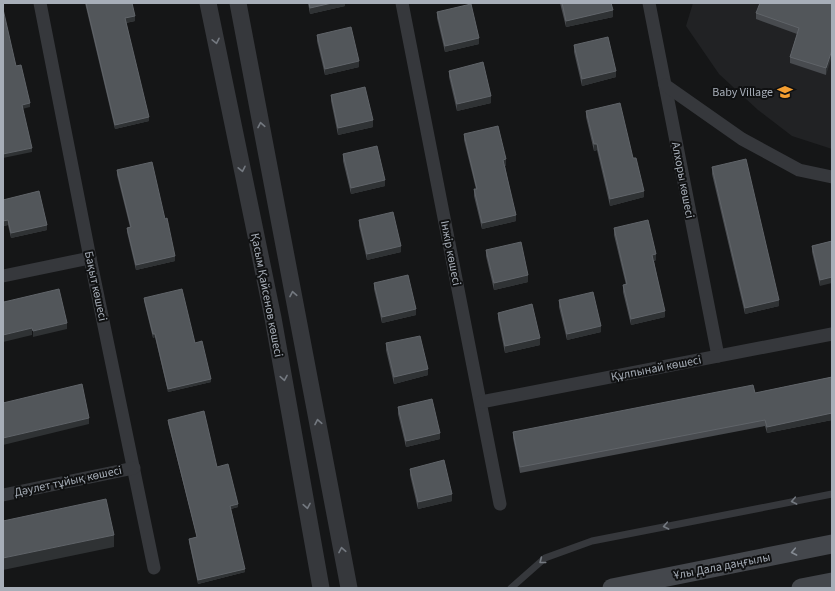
<svg xmlns="http://www.w3.org/2000/svg" width="835" height="591" font-family="'Source Sans 3',sans-serif">
	<rect width="100%" height="100%" fill="#151617"/>
	<path fill="#212224" d="M693,3H832V149L792,136L758,110L719,74L686,26Z"/>
	<g fill="none" stroke-linecap="round" stroke-linejoin="round">
		<path stroke="#36383c" stroke-width="7" d="M511,588L545,558L592,541L832,494"/>
		<g stroke="#36383c" stroke-width="13">
			<path d="M40,3L90,258L154,568"/>
			<path d="M402,3L500,504"/>
			<path d="M649,3L718,356"/>
			<path d="M665,85L742,139L799,170L832,177"/>
			<path d="M3,276L90,258"/>
			<path d="M481,402L832,334"/>
			<path d="M3,495L134,468"/>
		</g>
		<g stroke="#36383c" stroke-width="17">
			<path d="M208,3L273,318L321,588"/>
			<path d="M238,3L349,588"/>
		</g>
		<g stroke="#44474c" stroke-width="19">
			<path d="M612,588L832,544"/>
			<path d="M801,588L832,582"/>
		</g>
	</g>
	<g fill="#484b4f">
		<path d="M85,3H132L135,21L126,23L149,121L115,129Z"/>
		<path d="M308,3H345V6L310,14Z"/>
		<path d="M560,3H611L613,17L566,27Z"/>
		<path d="M828,3L826,75L790,63V57L797,34L756,19V13Z"/>
		<path d="M437,12L479,44L445,52L437,18Z"/>
		<path d="M317,35L359,67L325,75L317,41Z"/>
		<path d="M574,45L616,77L582,86L574,52Z"/>
		<path d="M449,71L491,103L457,111L449,77Z"/>
		<path d="M331,95L373,127L338,135L331,101Z"/>
		<path d="M586,111L633,158L644,197L610,206L597,150L594,151L586,117Z"/>
		<path d="M464,134L506,166H505L516,221L482,229L474,196V189H476L464,140Z"/>
		<path d="M343,154L385,186L351,194L343,161Z"/>
		<path d="M712,167L779,306L745,314L712,174Z"/>
		<path d="M117,170L165,219L175,261L136,270L127,232V228L130,227L117,175Z"/>
		<path d="M3,200L47,230L11,238L8,225L3,226Z"/>
		<path d="M359,220L401,252L367,260L359,226Z"/>
		<path d="M614,228L656,260L654,261L665,317L631,325L623,292V285H626L614,235Z"/>
		<path d="M832,241L820,286L812,252V246Z"/>
		<path d="M486,250L528,282L494,290L486,256Z"/>
		<path d="M374,283L416,315L382,323L374,289Z"/>
		<path d="M144,298L195,343L211,382L168,392L155,337L153,338L144,301Z"/>
		<path d="M559,300L601,332L567,340L559,307Z"/>
		<path d="M498,313L540,345L505,353L498,319Z"/>
		<path d="M386,343L428,375L394,384L386,350Z"/>
		<path d="M832,377V420L767,433L765,426L520,473L513,438V432L755,393Z"/>
		<path d="M398,407L440,439L406,447L398,414Z"/>
		<path d="M168,420L217,467L238,507L231,509L245,572L198,584L189,542V539L197,537L168,423Z"/>
		<path d="M410,469L452,501L418,509L410,475Z"/>
	</g>
	<g fill="#2f3234">
		<path d="M332,3H345V6L310,14V8Z"/>
		<path d="M613,10V17L566,27V21Z"/>
		<path d="M135,16V21L125,23V18Z"/>
		<path d="M479,38V44L445,52V46Z"/>
		<path d="M832,50V56L826,75V68Z"/>
		<path d="M359,61V67L325,75V69Z"/>
		<path d="M616,71V77L582,86V79Z"/>
		<path d="M491,96V103L457,111V104Z"/>
		<path d="M30,103V107L22,109V105Z"/>
		<path d="M149,117V121L115,129V125Z"/>
		<path d="M373,120V127L338,135V128Z"/>
		<path d="M594,144H597V150L594,151Z"/>
		<path d="M32,148V152L3,158V154Z"/>
		<path d="M506,159V166H503V160Z"/>
		<path d="M385,180V186L351,194V188Z"/>
		<path d="M644,191V197L610,206V199Z"/>
		<path d="M516,215V221L482,229V223Z"/>
		<path d="M8,220V225L3,226V221Z"/>
		<path d="M47,225V230L11,238V233Z"/>
		<path d="M401,246V252L367,260V254Z"/>
		<path d="M656,254V260L652,261V255Z"/>
		<path d="M175,256V261L136,270V265Z"/>
		<path d="M528,275V282L494,290V283Z"/>
		<path d="M832,277V283L820,286V280Z"/>
		<path d="M779,300V306L745,314V308Z"/>
		<path d="M416,309V315L382,323V317Z"/>
		<path d="M665,311V317L631,325V319Z"/>
		<path d="M67,323V329L33,337V331Z"/>
		<path d="M601,326V332L567,340V334Z"/>
		<path d="M32,328V335L3,342V335Z"/>
		<path d="M153,334H155V337L153,338Z"/>
		<path d="M540,338V345L505,353V346Z"/>
		<path d="M428,369V375L394,384V377Z"/>
		<path d="M211,379V382L168,392V389Z"/>
		<path d="M832,413V420L767,433V427Z"/>
		<path d="M89,418V424L3,445V438Z"/>
		<path d="M440,433V439L406,447V441Z"/>
		<path d="M452,494V501L418,509V502Z"/>
		<path d="M238,504V507L230,509V506Z"/>
		<path d="M114,535V547L3,570V558Z"/>
		<path d="M245,569V572L198,584V580Z"/>
	</g>
	<g fill="#52565a" stroke="#606469">
		<path d="M86,3H132L135,16L125,18L149,117L115,125Z"/>
		<path d="M309,3H332L310,8Z"/>
		<path d="M562,3H611L613,10L566,21Z"/>
		<path d="M760,3H828L832,4V50L826,68L790,57L799,28L756,13Z"/>
		<path d="M471,4L479,38L445,46L437,12Z"/>
		<path d="M3,9L16,66L21,65L30,103L22,105L32,148L3,154Z"/>
		<path d="M351,27L359,61L325,69L317,35Z"/>
		<path d="M608,37L616,71L582,79L574,45Z"/>
		<path d="M483,62L491,96L457,104L449,71Z"/>
		<path d="M365,87L373,120L338,128L331,95Z"/>
		<path d="M620,103L633,158H636L644,191L610,199L597,144H594L586,111Z"/>
		<path d="M498,126L506,159L503,160L516,215L482,223L474,189H477L464,134Z"/>
		<path d="M377,146L385,180L351,188L343,154Z"/>
		<path d="M746,159L779,300L745,308L712,167Z"/>
		<path d="M152,162L165,219L167,218L175,256L136,265L127,228L131,227L117,170Z"/>
		<path d="M39,191L47,225L11,233L8,220L3,221V200Z"/>
		<path d="M393,212L401,246L367,254L359,220Z"/>
		<path d="M648,220L656,254L652,255L665,311L631,319L623,285L627,284L614,228Z"/>
		<path d="M832,241V277L820,280L812,246Z"/>
		<path d="M521,242L528,275L494,283L486,250Z"/>
		<path d="M408,275L416,309L382,317L374,283Z"/>
		<path d="M59,289L67,323L33,331L32,328L3,335V300L4,302Z"/>
		<path d="M182,289L195,343L202,341L211,379L168,389L155,334H153L144,298Z"/>
		<path d="M593,292L601,326L567,334L559,300Z"/>
		<path d="M532,304L540,338L505,346L498,313Z"/>
		<path d="M420,336L428,369L394,377L386,343Z"/>
		<path d="M832,377V413L767,427L765,420L520,467L513,432L753,385L755,393Z"/>
		<path d="M82,384L89,418L3,438V403Z"/>
		<path d="M432,399L440,433L406,441L398,407Z"/>
		<path d="M204,411L217,467L228,464L238,504L230,506L245,569L198,580L189,539L197,537L168,420Z"/>
		<path d="M444,460L452,494L418,502L410,469Z"/>
		<path d="M106,499L114,535L3,558V521Z"/>
	</g>
	<defs><path id="oneway-chevron" d="M-2-3.5L2.5 0L-2 3.5" fill="none" stroke-width="1.6" stroke-linecap="round" stroke-linejoin="round"/></defs>
	<g stroke="#747980">
		<use href="#oneway-chevron" transform="translate(216 41) rotate(78)"/>
		<use href="#oneway-chevron" transform="translate(261 125) rotate(-101)"/>
		<use href="#oneway-chevron" transform="translate(242 169) rotate(78)"/>
		<use href="#oneway-chevron" transform="translate(293 294) rotate(-101)"/>
		<use href="#oneway-chevron" transform="translate(284 378) rotate(80)"/>
		<use href="#oneway-chevron" transform="translate(318 422) rotate(-101)"/>
		<use href="#oneway-chevron" transform="translate(794 501) rotate(169)"/>
		<use href="#oneway-chevron" transform="translate(307 506) rotate(80)"/>
		<use href="#oneway-chevron" transform="translate(666 526) rotate(169)"/>
		<use href="#oneway-chevron" transform="translate(342 550) rotate(-101)"/>
		<use href="#oneway-chevron" transform="translate(542 561) rotate(142)"/>
	</g>
	<use stroke="#848a92" href="#oneway-chevron" transform="translate(794 552) rotate(169)"/>
	<defs>
		<g id="school-bare" transform="scale(1.2)"><path d="M0-5L7-2L0 1L-7-2ZM-4 1L0 2.5L4 1V4Q0 6-4 4Z" fill="#f49e31" stroke="#101112" stroke-width="2.5" paint-order="stroke"/></g>
	</defs>
	<g fill-rule="evenodd">
		<use href="#school-bare" x="785" y="92"/>
	</g>
	<g text-anchor="middle" stroke-width="4" stroke-linejoin="round" paint-order="stroke">
		<g font-size="12" fill="#a7aeb8" stroke="#101112" text-anchor="end">
			<text x="773" y="96">Baby Village</text>
		</g>
		<g font-size="12" fill="#a7aeb8" stroke="#101112">
			<text transform="translate(683 180) rotate(79)" y="4">Алхоры көшесі</text>
			<text transform="translate(451 253) rotate(79)" y="4">Інжір көшесі</text>
			<text transform="translate(96 286) rotate(78)" y="4">Бақыт көшесі</text>
			<text transform="translate(267 295) rotate(79)" y="4">Қасым Қайсенов көшесі</text>
			<text transform="translate(656 368) rotate(-11)" y="4">Құлпынай көшесі</text>
			<text transform="translate(68 481) rotate(-12)" y="4">Дәулет тұйық көшесі</text>
			<text transform="translate(722 566) rotate(-11)" y="4">Ұлы Дала даңғылы</text>
		</g>
	</g>
	<rect width="835" height="591" fill="none" stroke="#a7aeb8" stroke-width="8"/>
</svg>
